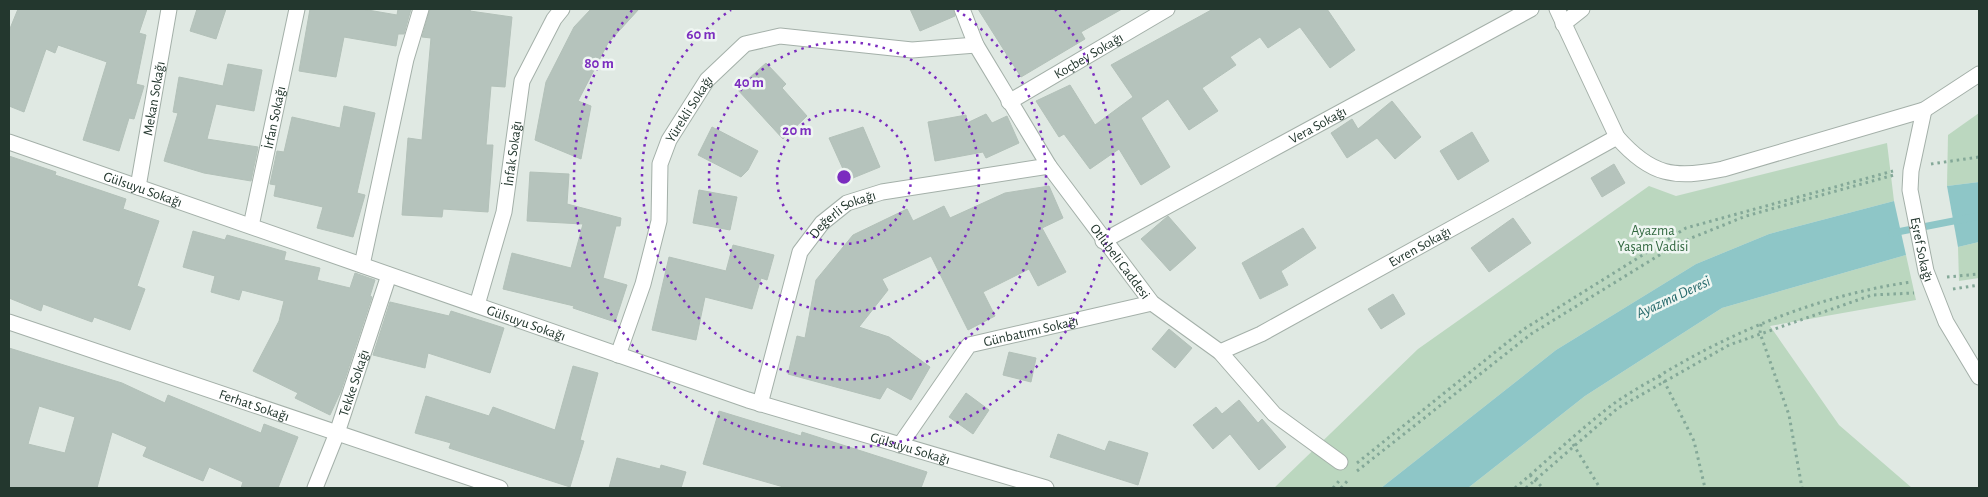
<svg xmlns="http://www.w3.org/2000/svg" width="1988" height="497" font-family="'Alegreya Sans',sans-serif">
	<rect width="100%" height="100%" fill="#e0e9e3"/>
	<g fill="#bbd7bf">
		<path d="M1979,113V182L1947,186L1948,135Z"/>
		<path d="M1887,143L1894,201L1769,234L1696,264L1556,350L1381,488H1274L1418,349L1649,186L1676,196Z"/>
		<path d="M1979,242V278L1959,281L1958,247Z"/>
		<path d="M1906,255L1916,300L1770,326L1839,425L1912,488H1468L1585,396L1722,308Z"/>
	</g>
	<g fill="#8ec6c7">
		<path d="M1979,182V242L1958,247L1947,186Z"/>
		<path d="M1894,201L1906,255L1722,308L1585,396L1468,488H1381L1556,350L1696,264L1769,234Z"/>
	</g>
	<g fill="none" stroke-linecap="round" stroke-linejoin="round">
		<path stroke="#8ec6c7" stroke-width="7" d="M1892,233L1979,216"/>
	</g>
	<g fill="#b5c3bc" stroke="#b3c1b9" fill-rule="evenodd">
		<path d="M18,9H147L139,33L146,35L136,84L144,86L134,119L129,118L119,151L83,140L107,62L58,45L55,53L46,49L24,112L9,106V31Z"/>
		<path d="M197,9H226L216,39L190,31Z"/>
		<path d="M310,9H362L397,15L398,9H411L404,34H398L396,46L344,37L336,77L299,71Z"/>
		<path d="M430,9H471L470,11L512,17L505,87L491,86L486,145H493L488,212L443,209L442,217L402,215L408,138L422,140L431,38L422,37Z"/>
		<path d="M591,9H639L608,43L578,101L591,106L581,159L535,140L546,82L574,27Z"/>
		<path d="M910,9H953L955,16L920,31Z"/>
		<path d="M978,9H1122L1081,32L1085,39L1021,77Z"/>
		<path d="M1213,9H1327L1355,50L1330,68L1300,27L1268,48L1260,37L1230,57L1236,65L1202,88L1218,111L1189,130L1168,99L1141,118L1170,167L1141,185L1119,149L1090,169L1064,134L1059,137L1036,101L1070,85L1095,125L1133,97L1111,65Z"/>
		<path d="M766,63L786,84L782,88L807,116L783,139L737,89Z"/>
		<path d="M228,64L262,70L254,111L216,104L207,139L258,147L251,181L204,173L164,161L178,113L173,112L179,77L223,86Z"/>
		<path d="M1392,101L1421,137L1395,159L1377,138L1347,158L1331,133L1352,119L1358,129Z"/>
		<path d="M344,106L375,113L357,193L365,195L353,237L317,228L323,207L274,196L276,185L270,184L277,151L284,152L292,117L340,128Z"/>
		<path d="M986,114L992,123L1007,116L1019,143L986,158L983,152L935,161L928,122L966,115L967,123Z"/>
		<path d="M712,127L758,151L748,170L741,177L698,155Z"/>
		<path d="M863,127L880,167L848,180L829,138Z"/>
		<path d="M1472,132L1489,161L1458,180L1440,151Z"/>
		<path d="M9,156L56,172L55,175L126,199L123,209L159,221L137,286L145,289L130,330L94,317L92,322L43,304L41,311L9,298Z"/>
		<path d="M1614,164L1625,183L1602,197L1591,178Z"/>
		<path d="M530,172L569,174L567,204L621,218L620,226H616L603,278L627,285L615,322L573,308L574,306L503,289L512,253L571,268L583,224L527,221Z"/>
		<path d="M1049,186L1063,218L1042,228L1066,272L1038,286L1029,269L983,292L995,316L968,330L931,256L882,279L888,290L859,327L889,337L930,367L911,400L887,387L880,399L788,374L797,336L805,338L816,280L853,235L907,209L913,221L944,206L950,218L1005,193Z"/>
		<path d="M699,190L737,197L730,230L693,223Z"/>
		<path d="M1168,216L1196,248L1170,271L1141,239Z"/>
		<path d="M1513,218L1531,243L1489,272L1471,248Z"/>
		<path d="M1303,228L1316,248L1281,271L1288,285L1260,299L1242,263Z"/>
		<path d="M193,231L225,240L227,235L286,252L284,260L320,268L317,280L350,288L355,273L375,280L370,296L372,297L341,391L330,415L295,398L298,393L253,371L279,321L284,301L242,290L239,300L211,292L215,276L183,267Z"/>
		<path d="M733,245L774,255L767,280L761,278L752,309L705,297L696,340L652,330L669,257L726,271Z"/>
		<path d="M1393,294L1405,314L1381,329L1368,309Z"/>
		<path d="M390,302L449,316L451,311L504,328L490,373L428,353L425,368L373,355Z"/>
		<path d="M1169,329L1192,348L1175,368L1152,349Z"/>
		<path d="M9,348L122,383L165,403L168,395L261,433L264,424L298,437L278,488H241L243,482L209,467L203,481L143,456L147,447L112,432L97,488H9ZM39,406L75,417L65,453L28,444Z"/>
		<path d="M1009,352L1036,358L1031,382L1003,375Z"/>
		<path d="M573,366L598,373L580,440L584,441L570,487L449,448L451,443L415,433L426,396L489,416L493,407L555,430Z"/>
		<path d="M966,393L989,410L973,434L949,417Z"/>
		<path d="M1239,400L1258,423L1262,419L1286,447L1259,470L1230,434L1213,449L1193,425L1216,407L1222,414Z"/>
		<path d="M719,411L801,436L802,432L927,472L921,488H787L703,464Z"/>
		<path d="M1058,434L1105,451L1109,441L1148,453L1138,485L1050,457Z"/>
		<path d="M617,458L660,469L661,465L686,472L681,488H609Z"/>
	</g>
	<g fill="none" stroke-linecap="round" stroke-linejoin="round">
		<g stroke="#a4b0a9" stroke-width="17">
			<g id="street">
				<path id="s1" d="M962,9L976,45L1049,166L1152,303L1220,352L1274,414L1340,462"/>
				<path d="M1557,9L1617,137C1651,176 1675,179 1723,169L1924,110L1979,74"/>
				<path d="M1563,24L1582,9"/>
				<path id="s2" d="M1009,102L1167,9"/>
				<path id="s3" d="M1924,110L1911,171L1910,190L1926,271L1946,322L1979,377"/>
				<path id="s4" d="M9,142L748,400L1046,488"/>
				<path id="s5" d="M138,187L169,9"/>
				<path id="s6" d="M251,226L297,9"/>
				<path id="s7" d="M1103,241L1531,9"/>
				<path d="M362,265L406,59L421,9"/>
				<path id="s8" d="M477,305L504,212L522,81L554,19L562,9"/>
				<path id="s9" d="M9,322L500,488"/>
				<path id="s10" d="M1220,352L1261,334L1617,137"/>
				<path id="s11" d="M618,355L643,284L659,221L660,164L669,140L707,80L745,44L780,36L912,50L976,45"/>
				<path id="s12" d="M760,404L800,252L822,223L847,203L882,192L1049,166"/>
				<path id="s13" d="M900,445L969,345L1152,303"/>
				<path id="s14" d="M315,488L337,433L389,275"/>
			</g>
		</g>
		<g stroke="#84a898" stroke-width="3" stroke-dasharray="2.5 4" stroke-linecap="butt">
			<path d="M1931,164L1979,157"/>
			<path d="M1947,277L1979,274"/>
			<path d="M1953,289L1979,285"/>
			<path d="M1761,324L1760,333L1789,415L1802,488"/>
			<path d="M1659,376L1664,381L1694,441L1705,488"/>
			<path d="M1573,444L1600,488"/>
			<path d="M1357,463L1524,329L1686,228L1893,171"/>
			<path d="M1357,471L1531,334L1679,243L1746,216L1894,175"/>
			<path d="M1530,475L1543,488"/>
			<path d="M1333,488L1339,481"/>
			<path d="M1341,488L1349,479"/>
			<path d="M1515,488C1548,460 1580,429 1616,402C1628,394 1641,386 1654,379C1732,331 1820,295 1911,282"/>
			<path d="M1526,488L1618,408L1729,345L1872,295L1914,293"/>
		</g>
		<use href="#street" stroke="#fff" stroke-width="15"/>
	</g>
	<g fill="none" stroke="#7b2cbf" stroke-width="2.5" stroke-dasharray="2.5 5">
		<circle cx="844" cy="177" r="67"/>
		<circle cx="844" cy="177" r="135"/>
		<path d="M957 10A202 202 0 1 1 731 10"/>
		<path d="M1055 9A270 270 0 1 1 633 9"/>
	</g>
	<g text-anchor="middle" stroke-width="5" stroke-linejoin="round" paint-order="stroke">
		<g font-size="14" fill="#23372e" stroke="#eff6f2">
			<text dy="5" stroke="none"><textPath href="#s2" startOffset="92">Koçbey Sokağı</textPath></text>
			<text dy="5" stroke="none"><textPath href="#s5" startOffset="90">Mekan Sokağı</textPath></text>
			<text dy="5" stroke="none"><textPath href="#s11" startOffset="260">Yürekli Sokağı</textPath></text>
			<text dy="5" stroke="none"><textPath href="#s6" startOffset="111">İrfan Sokağı</textPath></text>
			<text dy="5" stroke="none"><textPath href="#s7" startOffset="244">Vera Sokağı</textPath></text>
			<text dy="5" stroke="none"><textPath href="#s8" startOffset="156">İnfak Sokağı</textPath></text>
			<text dy="5" stroke="none"><textPath href="#s4" startOffset="142">Gülsuyu Sokağı</textPath></text>
			<text dy="5" stroke="none"><textPath href="#s12" startOffset="216">Değerli Sokağı</textPath></text>
			<text dy="5" stroke="none"><textPath href="#s10" startOffset="226">Evren Sokağı</textPath></text>
			<text dy="5" stroke="none"><textPath href="#s3" startOffset="142">Eşref Sokağı</textPath></text>
			<text dy="5" stroke="none"><textPath href="#s1" startOffset="299">Otlubeli Caddesi</textPath></text>
			<text dy="5" stroke="none"><textPath href="#s4" startOffset="548">Gülsuyu Sokağı</textPath></text>
			<text dy="5" stroke="none"><textPath href="#s13" startOffset="185">Günbatımı Sokağı</textPath></text>
			<text dy="5" stroke="none"><textPath href="#s14" startOffset="112">Tekke Sokağı</textPath></text>
			<text dy="5" stroke="none"><textPath href="#s9" startOffset="259">Ferhat Sokağı</textPath></text>
			<text dy="5" stroke="none"><textPath href="#s4" startOffset="952">Gülsuyu Sokağı</textPath></text>
		</g>
		<g font-size="14" fill="#326840" stroke="#eff6f2">
			<text x="1653" y="235">Ayazma<tspan x="1653" dy="16">Yaşam Vadisi</tspan></text>
		</g>
		<g font-size="15" font-style="italic" fill="#25686a" stroke="#eff6f2">
			<text transform="translate(1673 297) rotate(-25)" y="5">Ayazma Deresi</text>
		</g>
	</g>
	<circle cx="844" cy="177" r="8" fill="#7b2cbf" stroke="#eff6f2" stroke-width="2.5"/>
	<g font-size="15" text-anchor="middle" font-weight="bold" fill="#7b2cbf" stroke="#eff6f2" stroke-width="5" stroke-linejoin="round" paint-order="stroke">
		<text x="701" y="39">60 m</text>
		<text x="599" y="68">80 m</text>
		<text x="749" y="87">40 m</text>
		<text x="797" y="135">20 m</text>
	</g>
	<rect width="1988" height="497" fill="none" stroke="#23372e" stroke-width="20"/>
</svg>
